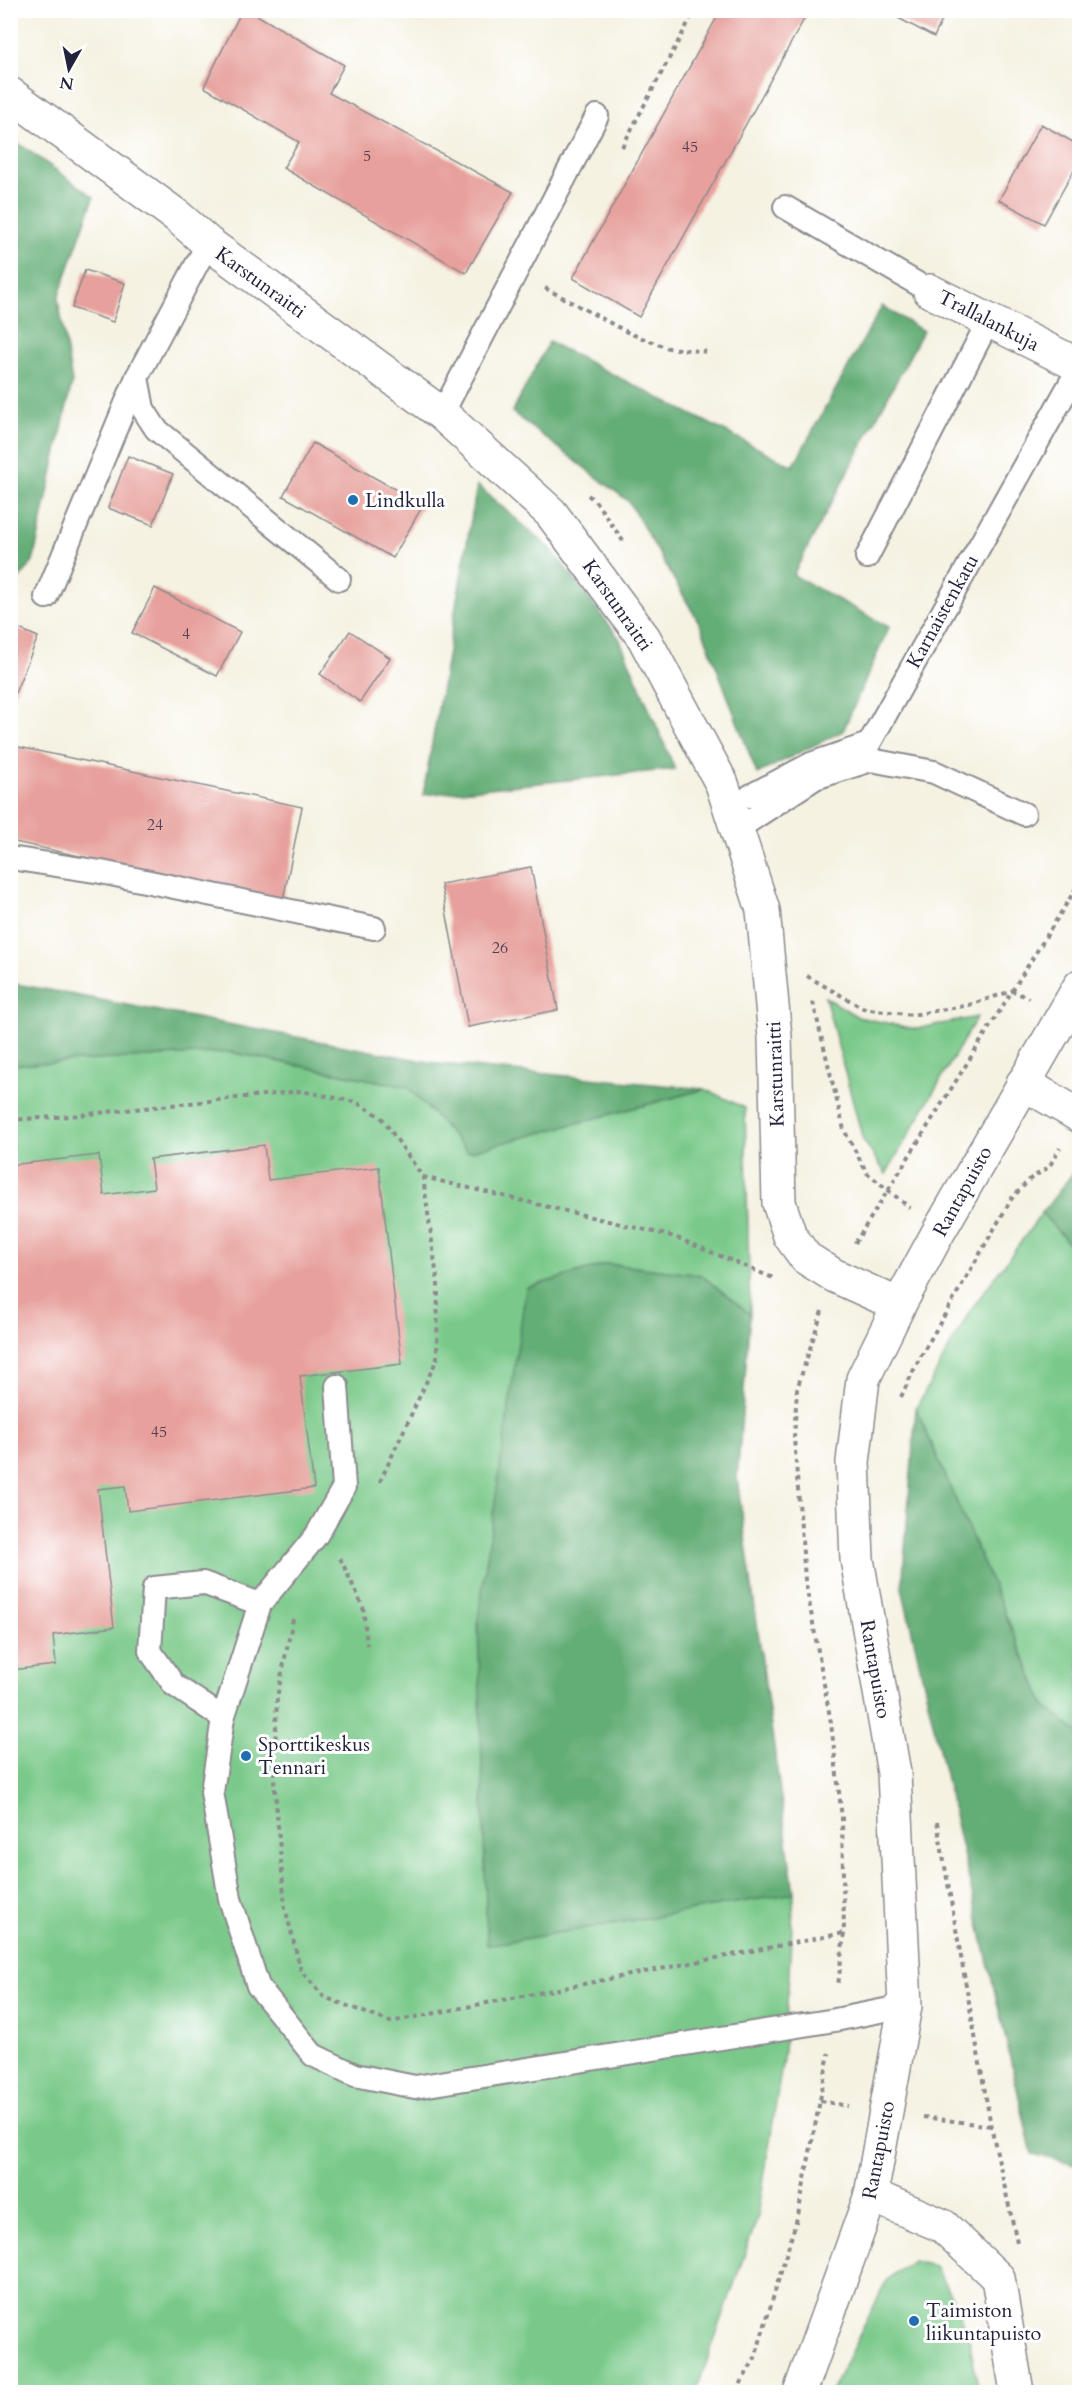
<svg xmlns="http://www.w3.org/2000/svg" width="1090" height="2403" font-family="Cardo,serif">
	<rect width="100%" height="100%" fill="#fff"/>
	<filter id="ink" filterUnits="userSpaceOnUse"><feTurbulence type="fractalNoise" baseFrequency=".0167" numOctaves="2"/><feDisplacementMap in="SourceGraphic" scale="12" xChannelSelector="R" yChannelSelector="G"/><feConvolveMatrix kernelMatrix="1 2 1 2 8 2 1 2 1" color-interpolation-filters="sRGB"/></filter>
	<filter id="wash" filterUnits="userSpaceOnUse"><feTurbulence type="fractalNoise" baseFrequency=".008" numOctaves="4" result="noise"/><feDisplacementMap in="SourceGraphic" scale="24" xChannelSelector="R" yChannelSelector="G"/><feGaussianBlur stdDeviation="1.35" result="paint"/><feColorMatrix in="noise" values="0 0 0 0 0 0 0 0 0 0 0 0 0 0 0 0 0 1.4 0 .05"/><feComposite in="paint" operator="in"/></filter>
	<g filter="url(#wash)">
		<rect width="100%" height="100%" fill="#f5f2e2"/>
		<g fill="#7ac98a" stroke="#4e7662" stroke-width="1.5">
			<path d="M825,997L858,1017L915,1029L977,1017L886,1174L863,1140Z"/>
			<path d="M230,1052L408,1087L468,1152L705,1089L745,1108L750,1314L701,1275L608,1264L526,1288L487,1945L794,1893L784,2052L758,2216L696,2392H11V1065Z"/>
			<path d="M1042,1213L1079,1255V1734L1045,1706L916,1408L970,1311Z"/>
			<path d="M912,2261L934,2266L953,2299L970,2343L979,2392H831L887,2280Z"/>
		</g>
		<g fill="#63ad76" stroke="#426858" stroke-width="1.5">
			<path d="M11,138L94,197L58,298L72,382L33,562L11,589Z"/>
			<path d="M882,306L923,331L793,575L889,627L843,731L757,774L701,626L629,502L512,412L549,342L793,466Z"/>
			<path d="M477,485L551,549L619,638L675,769L423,795Z"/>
			<path d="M11,983L440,1064L705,1089L468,1152L408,1087L230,1052L11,1065Z"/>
			<path d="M1079,1165V1255L1042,1213Z"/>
			<path d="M608,1264L701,1275L750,1314L737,1478L794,1893L487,1945L478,1619L526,1288Z"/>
			<path d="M916,1408L1045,1706L1079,1734V2166L1032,2154L902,1588Z"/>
		</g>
		<g id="blocks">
			<g fill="#e7a09b">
				<path d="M242,10H248L344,65L329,93L513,192L466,273L283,168L299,142L204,87Z"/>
				<path d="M721,10H803L807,14L639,317L573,278Z"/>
				<path d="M883,10H947L934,37Z"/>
				<path d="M1041,124L1080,146V159L1044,224L999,200Z"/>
				<path d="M85,270L125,283L113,322L72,308Z"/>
				<path d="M313,443L423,505L393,558L283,496Z"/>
				<path d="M128,456L173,474L153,525L108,508Z"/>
				<path d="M155,588L240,632L217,676L132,633Z"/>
				<path d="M10,625L38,637L15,693L10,691Z"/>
				<path d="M350,631L390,658L360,702L320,674Z"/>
				<path d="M14,746L302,807L283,900L10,841V761Z"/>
				<path d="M531,867L558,1010L468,1027L441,884Z"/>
				<path d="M264,1145L268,1180L379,1167L402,1364L300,1376L314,1488L128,1511L125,1486L98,1489L114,1627L53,1635L56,1665L10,1670V1165L99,1155L104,1195L154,1188L150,1159Z"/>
			</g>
		</g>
	</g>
	<g filter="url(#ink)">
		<use href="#blocks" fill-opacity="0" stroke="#8c8a8e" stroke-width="1.5"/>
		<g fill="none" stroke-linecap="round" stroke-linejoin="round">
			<g stroke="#8c8a8e" stroke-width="26">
				<g id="lane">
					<path d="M785,207L930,291"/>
					<path d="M208,243L137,377L143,409L156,429L339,579"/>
					<path d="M442,414L597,116"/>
					<path d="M867,557L989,320"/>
					<path d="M46,597L137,377"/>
					<path d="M750,796L811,764L869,744L1080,366"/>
					<path d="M737,829L815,778L871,760L934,772L1024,814"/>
					<path d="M10,858L101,872L374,928"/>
					<path d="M337,1386L344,1487L316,1536L260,1604L223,1718L212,1792L230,1899L258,1986L313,2055L355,2075L415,2087L835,2020L905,2006"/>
					<path d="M223,1718L174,1685L150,1651L154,1588L203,1583L260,1604"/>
				</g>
			</g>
			<g stroke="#8c8a8e" stroke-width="36">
				<g id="street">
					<path d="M10,94L177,216L208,243L442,414L551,513L644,638L722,784L763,910L775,1037L779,1203L790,1236L806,1258L835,1276L899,1305"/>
					<path d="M930,291L1080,366"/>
					<path d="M1023,1083L1080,1116"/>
					<path d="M871,2195L943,2226L998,2278L1017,2392"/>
				</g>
			</g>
			<g stroke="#8c8a8e" stroke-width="36">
				<path id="secondary" d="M800,2392L871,2195L905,2006L894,1773L857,1559L853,1462L863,1379L899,1305L939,1231L1080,986"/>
			</g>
			<g stroke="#8c8a8e" stroke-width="4" stroke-dasharray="4.5 4.5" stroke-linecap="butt">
				<path d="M622,147L695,10"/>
				<path d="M545,288L629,333L668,348L709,352"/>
				<path d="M588,495L596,502L623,541"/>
				<path d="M807,976L863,1008L912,1015L969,1005L1012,991L1029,998"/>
				<path d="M813,1002L844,1130L867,1173L910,1208"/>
				<path d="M10,1120L70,1116L301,1091L356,1102L381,1117L423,1177L438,1285L437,1359L378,1486"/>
				<path d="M423,1177L675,1237L773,1278"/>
				<path d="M855,1243L1080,882"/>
				<path d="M822,1311L797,1389L794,1438L805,1579L831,1723L842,1818L844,1933L838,1986"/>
				<path d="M901,1397L918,1361L1012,1198L1030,1179L1049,1167L1060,1148"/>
				<path d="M340,1558L363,1607L367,1645"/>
				<path d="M293,1619L277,1697L274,1779L285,1907L301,1971L324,1997L390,2022L844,1933"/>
				<path d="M937,1822L991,2126L1017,2242"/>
				<path d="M820,2101L848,2106"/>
				<path d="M923,2117L991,2126"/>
				<path d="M736,2392L755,2358L798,2215L829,2053"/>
			</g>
			<use href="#lane" stroke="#fff" stroke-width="22"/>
			<use href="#street" stroke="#fff" stroke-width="33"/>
			<use href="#secondary" stroke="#fff" stroke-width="33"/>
		</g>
	</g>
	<g fill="#1f6fb2" stroke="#fff" stroke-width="2">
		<circle cx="353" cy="500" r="6"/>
		<circle cx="246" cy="1756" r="6"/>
		<circle cx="914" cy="2321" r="6"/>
	</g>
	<g text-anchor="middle" stroke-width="6" stroke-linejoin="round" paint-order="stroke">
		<g font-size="16" fill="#534253">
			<text x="690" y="152">45</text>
			<text x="367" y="161">5</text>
			<text x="186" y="639">4</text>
			<text x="155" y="830">24</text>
			<text x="500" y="953">26</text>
			<text x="159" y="1437">45</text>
		</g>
		<g font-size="20" fill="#22223b" stroke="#fff">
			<text transform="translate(261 282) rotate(36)" y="7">Karstunraitti</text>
			<text transform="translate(989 320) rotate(27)" y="7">Trallalankuja</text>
			<text transform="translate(618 605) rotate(55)" y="7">Karstunraitti</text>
			<text transform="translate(942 611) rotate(-61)" y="7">Karnaistenkatu</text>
			<text transform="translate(775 1074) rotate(-92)" y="7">Karstunraitti</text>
			<text transform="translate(962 1191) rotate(-61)" y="7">Rantapuisto</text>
			<text transform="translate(876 1669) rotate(80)" y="7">Rantapuisto</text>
			<text transform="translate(878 2150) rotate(-79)" y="7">Rantapuisto</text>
		</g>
		<g font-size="20" fill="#22223b" stroke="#fff" text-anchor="start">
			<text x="365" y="507">Lindkulla</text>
			<text x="258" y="1751">Sporttikeskus<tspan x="258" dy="23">Tennari</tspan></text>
			<text x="926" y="2317">Taimiston<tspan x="926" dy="23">liikuntapuisto</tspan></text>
		</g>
	</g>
	<rect width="1090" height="2403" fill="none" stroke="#fff" stroke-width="36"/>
	<g transform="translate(69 69) rotate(189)" stroke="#ffffff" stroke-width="4.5" paint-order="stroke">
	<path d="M0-4.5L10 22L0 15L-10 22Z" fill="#22223b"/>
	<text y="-9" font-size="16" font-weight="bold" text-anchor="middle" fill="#22223b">N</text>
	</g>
</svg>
